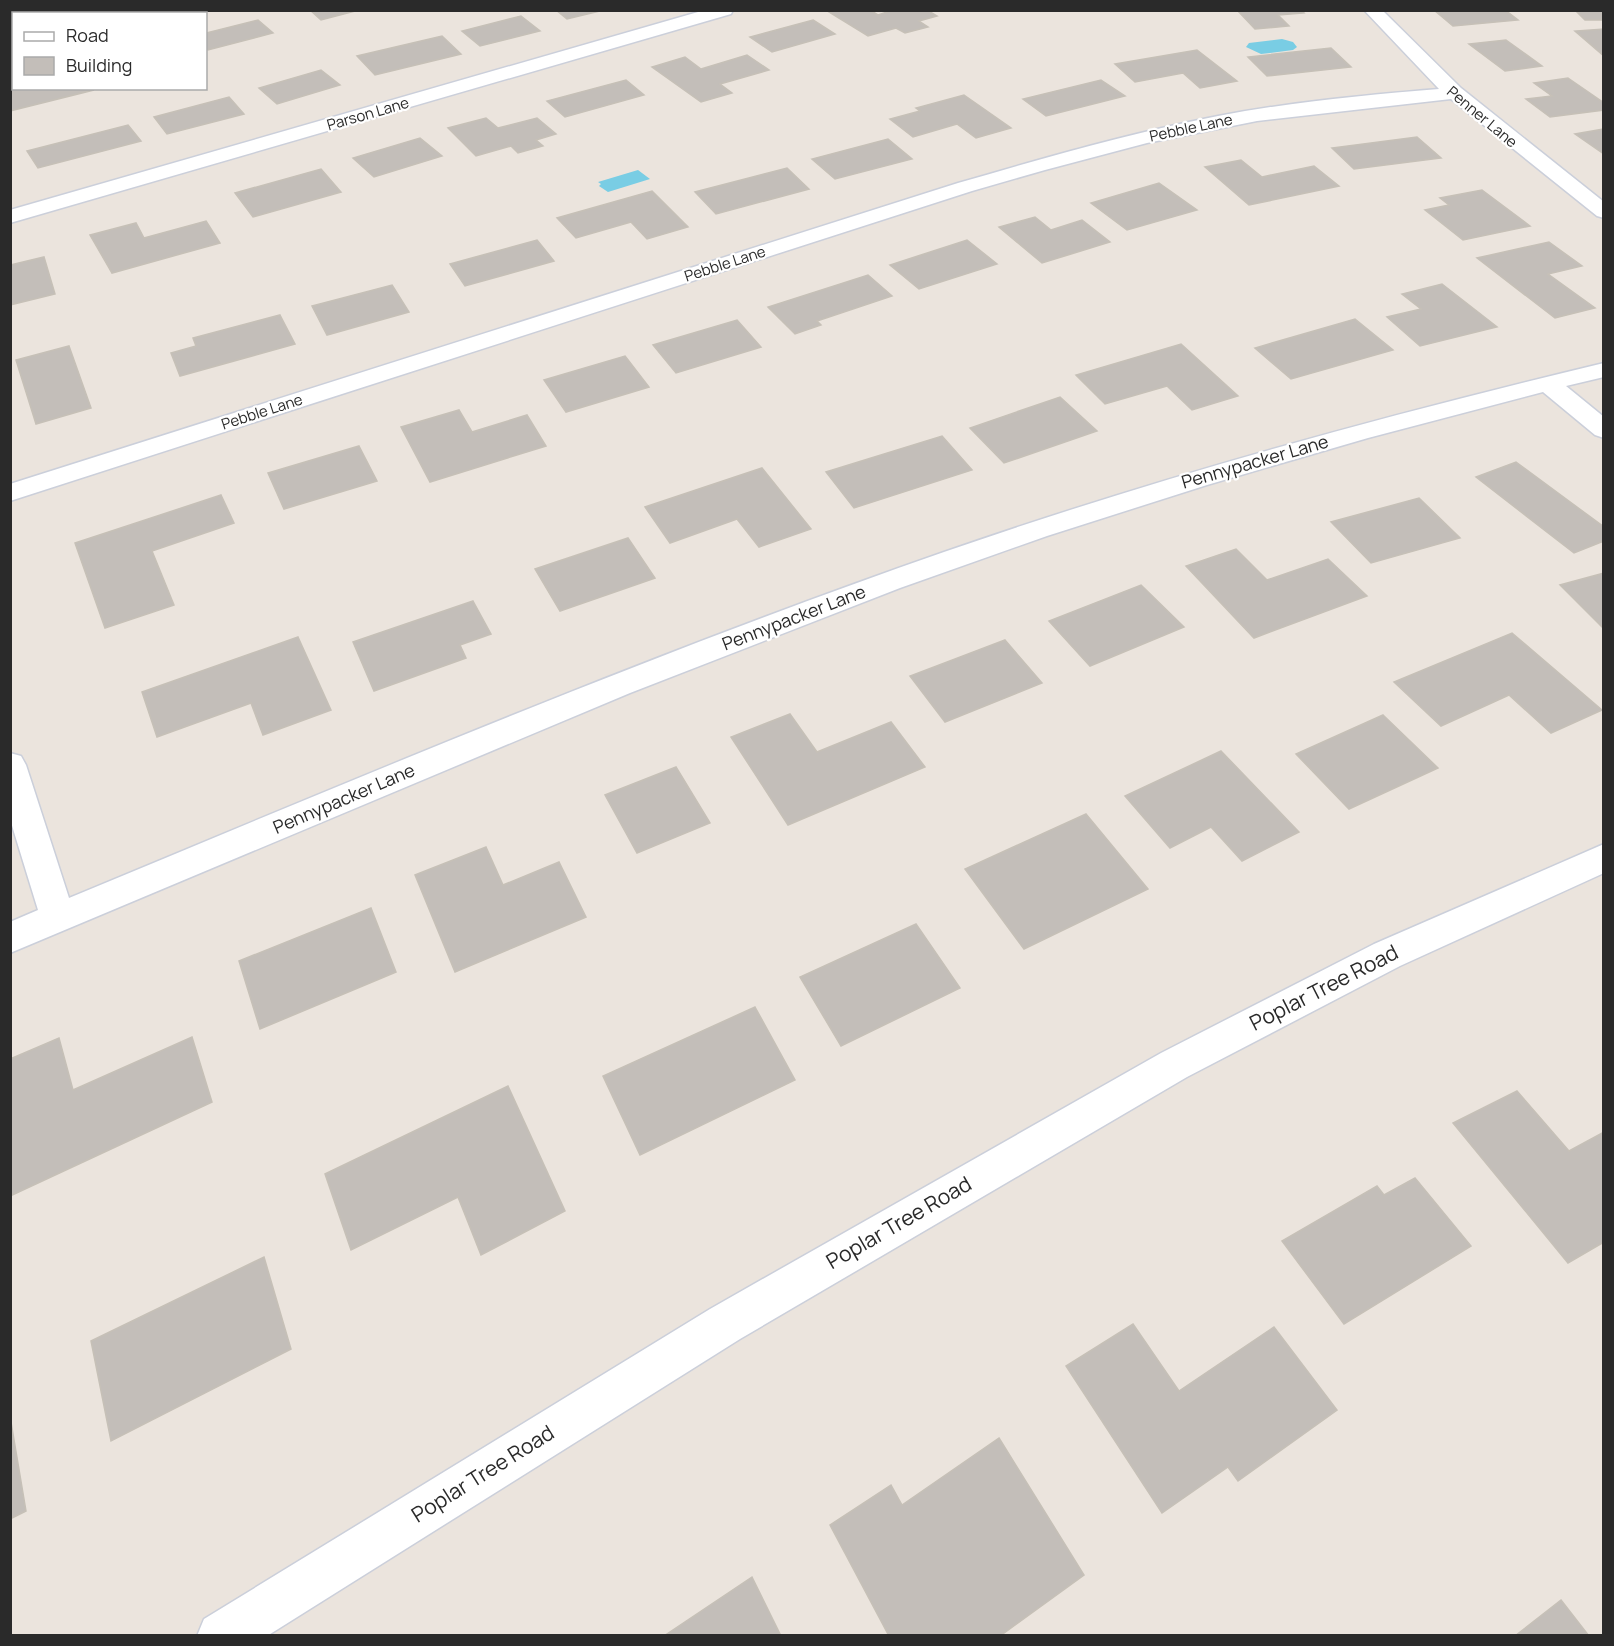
<svg xmlns="http://www.w3.org/2000/svg" width="1614" height="1646" font-family="Manrope,sans-serif">
	<rect width="100%" height="100%" fill="#ebe4dd"/>
	<g fill="#79cde4">
		<path d="M1282,39L1293,42L1297,47L1293,50L1261,54L1246,47L1249,43Z"/>
		<path d="M638,170L650,179L608,192L599,186L601,184L598,182Z"/>
	</g>
	<g fill="#c3beb9" stroke="#c6c0b7" stroke-width="1.5">
		<path d="M310,10H359L321,20Z"/>
		<path d="M556,10H604L567,19Z"/>
		<path d="M836,10H870L878,15L893,10H927L937,16L919,21L928,27L905,33L896,28L868,36L829,12Z"/>
		<path d="M1237,10H1301L1304,13L1278,15L1289,26L1255,29Z"/>
		<path d="M1434,10H1505L1518,20L1453,26Z"/>
		<path d="M1575,10H1604V20H1585Z"/>
		<path d="M521,16L540,31L480,46L462,31Z"/>
		<path d="M258,20L273,33L208,50L206,48V33Z"/>
		<path d="M813,20L835,34L772,52L750,37Z"/>
		<path d="M1604,29V56L1575,31Z"/>
		<path d="M442,36L461,54L375,75L357,56Z"/>
		<path d="M1506,40L1542,66L1505,71L1469,44Z"/>
		<path d="M1331,48L1351,67L1267,76L1248,57Z"/>
		<path d="M1197,50L1237,81L1200,88L1183,73L1135,82L1115,64Z"/>
		<path d="M747,55L769,70L720,84L732,93L701,102L652,67L685,57L701,69Z"/>
		<path d="M321,70L340,85L277,104L259,88Z"/>
		<path d="M10,78H14V88L94,90L10,111Z"/>
		<path d="M1568,78L1604,103V110L1550,117L1526,99L1552,96L1534,83Z"/>
		<path d="M626,80L644,95L565,117L547,101Z"/>
		<path d="M1101,80L1125,96L1046,116L1023,99Z"/>
		<path d="M964,95L1011,128L976,138L957,124L913,137L890,119L920,111L916,108Z"/>
		<path d="M229,97L244,114L167,134L154,117Z"/>
		<path d="M486,118L498,128L537,118L556,134L536,140L543,146L518,153L511,146L476,156L448,128Z"/>
		<path d="M128,125L141,141L38,168L27,151Z"/>
		<path d="M1604,129V154L1575,134Z"/>
		<path d="M1417,137L1441,158L1354,169L1332,148Z"/>
		<path d="M420,138L442,156L374,177L353,158Z"/>
		<path d="M888,139L912,159L835,179L812,159Z"/>
		<path d="M1241,160L1262,177L1314,166L1339,186L1249,205L1205,167Z"/>
		<path d="M787,168L809,189L716,214L695,192Z"/>
		<path d="M321,169L341,192L253,217L235,193Z"/>
		<path d="M1159,183L1197,210L1127,230L1091,203Z"/>
		<path d="M1482,190L1530,226L1463,240L1425,210L1449,205L1440,198Z"/>
		<path d="M652,191L688,227L647,239L631,222L576,238L557,218Z"/>
		<path d="M1035,217L1051,230L1082,220L1110,242L1042,263L999,227Z"/>
		<path d="M206,221L220,243L112,273L90,235L136,223L144,238Z"/>
		<path d="M537,240L554,261L465,286L450,264Z"/>
		<path d="M967,240L997,264L919,289L890,265Z"/>
		<path d="M1549,242L1582,266L1548,274L1595,308L1555,318L1477,258Z"/>
		<path d="M44,257L55,294L10,305V265Z"/>
		<path d="M868,275L892,296L817,321L821,325L795,334L768,307Z"/>
		<path d="M1442,284L1497,327L1420,346L1387,317L1421,309L1402,294Z"/>
		<path d="M392,285L409,312L327,335L312,306Z"/>
		<path d="M280,315L295,344L180,376L171,353L196,346L193,338Z"/>
		<path d="M1355,319L1393,350L1291,379L1255,348Z"/>
		<path d="M737,320L761,347L676,373L653,345Z"/>
		<path d="M1181,344L1238,396L1192,410L1167,386L1105,404L1076,375Z"/>
		<path d="M69,346L91,408L36,424L16,360Z"/>
		<path d="M625,356L649,387L566,412L544,380Z"/>
		<path d="M1060,397L1097,431L1004,463L970,428Z"/>
		<path d="M459,410L472,432L527,415L546,446L430,482L401,427Z"/>
		<path d="M942,436L972,470L854,508L826,472Z"/>
		<path d="M359,446L377,481L284,509L268,473Z"/>
		<path d="M1516,462L1604,527V541L1574,553L1476,477Z"/>
		<path d="M762,468L811,529L759,547L737,519L670,543L645,507Z"/>
		<path d="M221,495L234,523L152,551L174,605L105,628L75,543Z"/>
		<path d="M1419,498L1460,538L1371,563L1331,522Z"/>
		<path d="M628,538L655,578L560,611L535,569Z"/>
		<path d="M1236,549L1267,580L1328,559L1367,596L1254,638L1186,566Z"/>
		<path d="M1604,573V629L1560,585Z"/>
		<path d="M1141,585L1184,627L1090,666L1049,621Z"/>
		<path d="M473,601L491,634L460,645L466,658L374,691L353,642Z"/>
		<path d="M1512,633L1602,710L1551,733L1509,695L1441,726L1394,682Z"/>
		<path d="M298,637L331,710L263,735L251,703L157,737L142,692Z"/>
		<path d="M1005,640L1042,683L945,722L910,676Z"/>
		<path d="M790,714L817,752L891,722L925,767L788,825L731,737Z"/>
		<path d="M1383,715L1438,768L1349,809L1296,754Z"/>
		<path d="M1221,751L1299,832L1242,861L1211,827L1170,848L1125,796Z"/>
		<path d="M676,767L710,823L637,853L605,795Z"/>
		<path d="M1086,814L1148,889L1024,949L965,869Z"/>
		<path d="M486,847L503,885L559,862L586,917L455,972L415,875Z"/>
		<path d="M371,908L396,972L260,1029L239,961Z"/>
		<path d="M916,924L960,988L841,1046L800,977Z"/>
		<path d="M755,1007L795,1080L640,1155L603,1076Z"/>
		<path d="M192,1037L212,1102L10,1196V1059L59,1038L73,1090Z"/>
		<path d="M508,1086L565,1211L481,1255L458,1197L351,1250L325,1174Z"/>
		<path d="M1517,1091L1569,1151L1604,1132V1242L1568,1263L1453,1123Z"/>
		<path d="M1415,1178L1471,1246L1344,1324L1282,1241L1377,1186L1384,1195Z"/>
		<path d="M264,1257L291,1349L111,1441L91,1341Z"/>
		<path d="M1133,1324L1179,1391L1274,1327L1337,1410L1238,1481L1228,1467L1162,1513L1066,1366Z"/>
		<path d="M10,1416L26,1511L10,1519Z"/>
		<path d="M999,1438L1084,1575L1000,1636H889L830,1525L891,1485L902,1505Z"/>
		<path d="M752,1577L781,1636H664Z"/>
		<path d="M1561,1600L1589,1636H1515Z"/>
	</g>
	<g fill="none" stroke-linecap="round" stroke-linejoin="round">
		<g stroke="#cbcfda" stroke-width="3">
			<g id="minor">
				<path d="M130,10H156L154,14H128Z"/>
				<path d="M705,10H733L731,14L10,223V210Z"/>
				<path d="M1364,10H1382L1461,88L1604,202V218L1597,216L1451,99L1257,121L1147,143L1045,170L972,191L10,501V484L958,183C1044,158 1130,133 1218,116C1291,102 1365,95 1439,89Z"/>
				<path d="M14,38V48L10,49V39Z"/>
				<path d="M1604,363V377L1566,386L1604,417V438L1595,435L1543,392L1368,438L1207,485L1047,536L900,588L630,693L10,953V922L38,910L10,819V753L21,756L26,765L69,898C358,778 648,655 944,552C1160,477 1382,416 1604,363Z"/>
				<path d="M1604,844V873L1400,966L1187,1077L740,1339L267,1636H197L204,1619L710,1309L1161,1053L1374,944Z"/>
			</g>
		</g>
		<use href="#minor" fill="#fff" fill-rule="evenodd"/>
	</g>
	<g text-anchor="middle" stroke-width="4.5" stroke-linejoin="round" paint-order="stroke">
		<g font-size="15" fill="#2a2a2a" stroke="#fff">
			<text transform="translate(368 114) rotate(-16)" y="5">Parson Lane</text>
			<text transform="translate(1482 117) rotate(40)" y="5">Penner Lane</text>
			<text transform="translate(1191 128) rotate(-12)" y="5">Pebble Lane</text>
			<text transform="translate(725 264) rotate(-18)" y="5">Pebble Lane</text>
			<text transform="translate(262 412) rotate(-18)" y="5">Pebble Lane</text>
		</g>
		<g font-size="18" fill="#2a2a2a" stroke="#fff">
			<text transform="translate(1255 462) rotate(-16)" y="6">Pennypacker Lane</text>
			<text transform="translate(794 618) rotate(-21)" y="6">Pennypacker Lane</text>
			<text transform="translate(344 799) rotate(-23)" y="6">Pennypacker Lane</text>
		</g>
		<g font-size="21" fill="#2a2a2a" stroke="#fff">
			<text transform="translate(1324 988) rotate(-27)" y="7">Poplar Tree Road</text>
			<text transform="translate(899 1223) rotate(-30)" y="7">Poplar Tree Road</text>
			<text transform="translate(483 1474) rotate(-32)" y="7">Poplar Tree Road</text>
		</g>
	</g>
	<rect width="1614" height="1646" fill="none" stroke="#2a2a2a" stroke-width="24"/>
	<rect x="12" y="12" width="195" height="78" fill="#ffffff" stroke="#aaaaaa" stroke-width="1.5"/>
	<rect x="24" y="32" width="30" height="9" fill="#ffffff" stroke="#aaaaaa" stroke-width="1.5"/>
	<text x="66" y="42" font-size="18" fill="#2a2a2a">Road</text>
	<rect x="24" y="57" width="30" height="18" fill="#c3beb9" stroke="#aaaaaa" stroke-width="1.5"/>
	<text x="66" y="72" font-size="18" fill="#2a2a2a">Building</text>
</svg>
